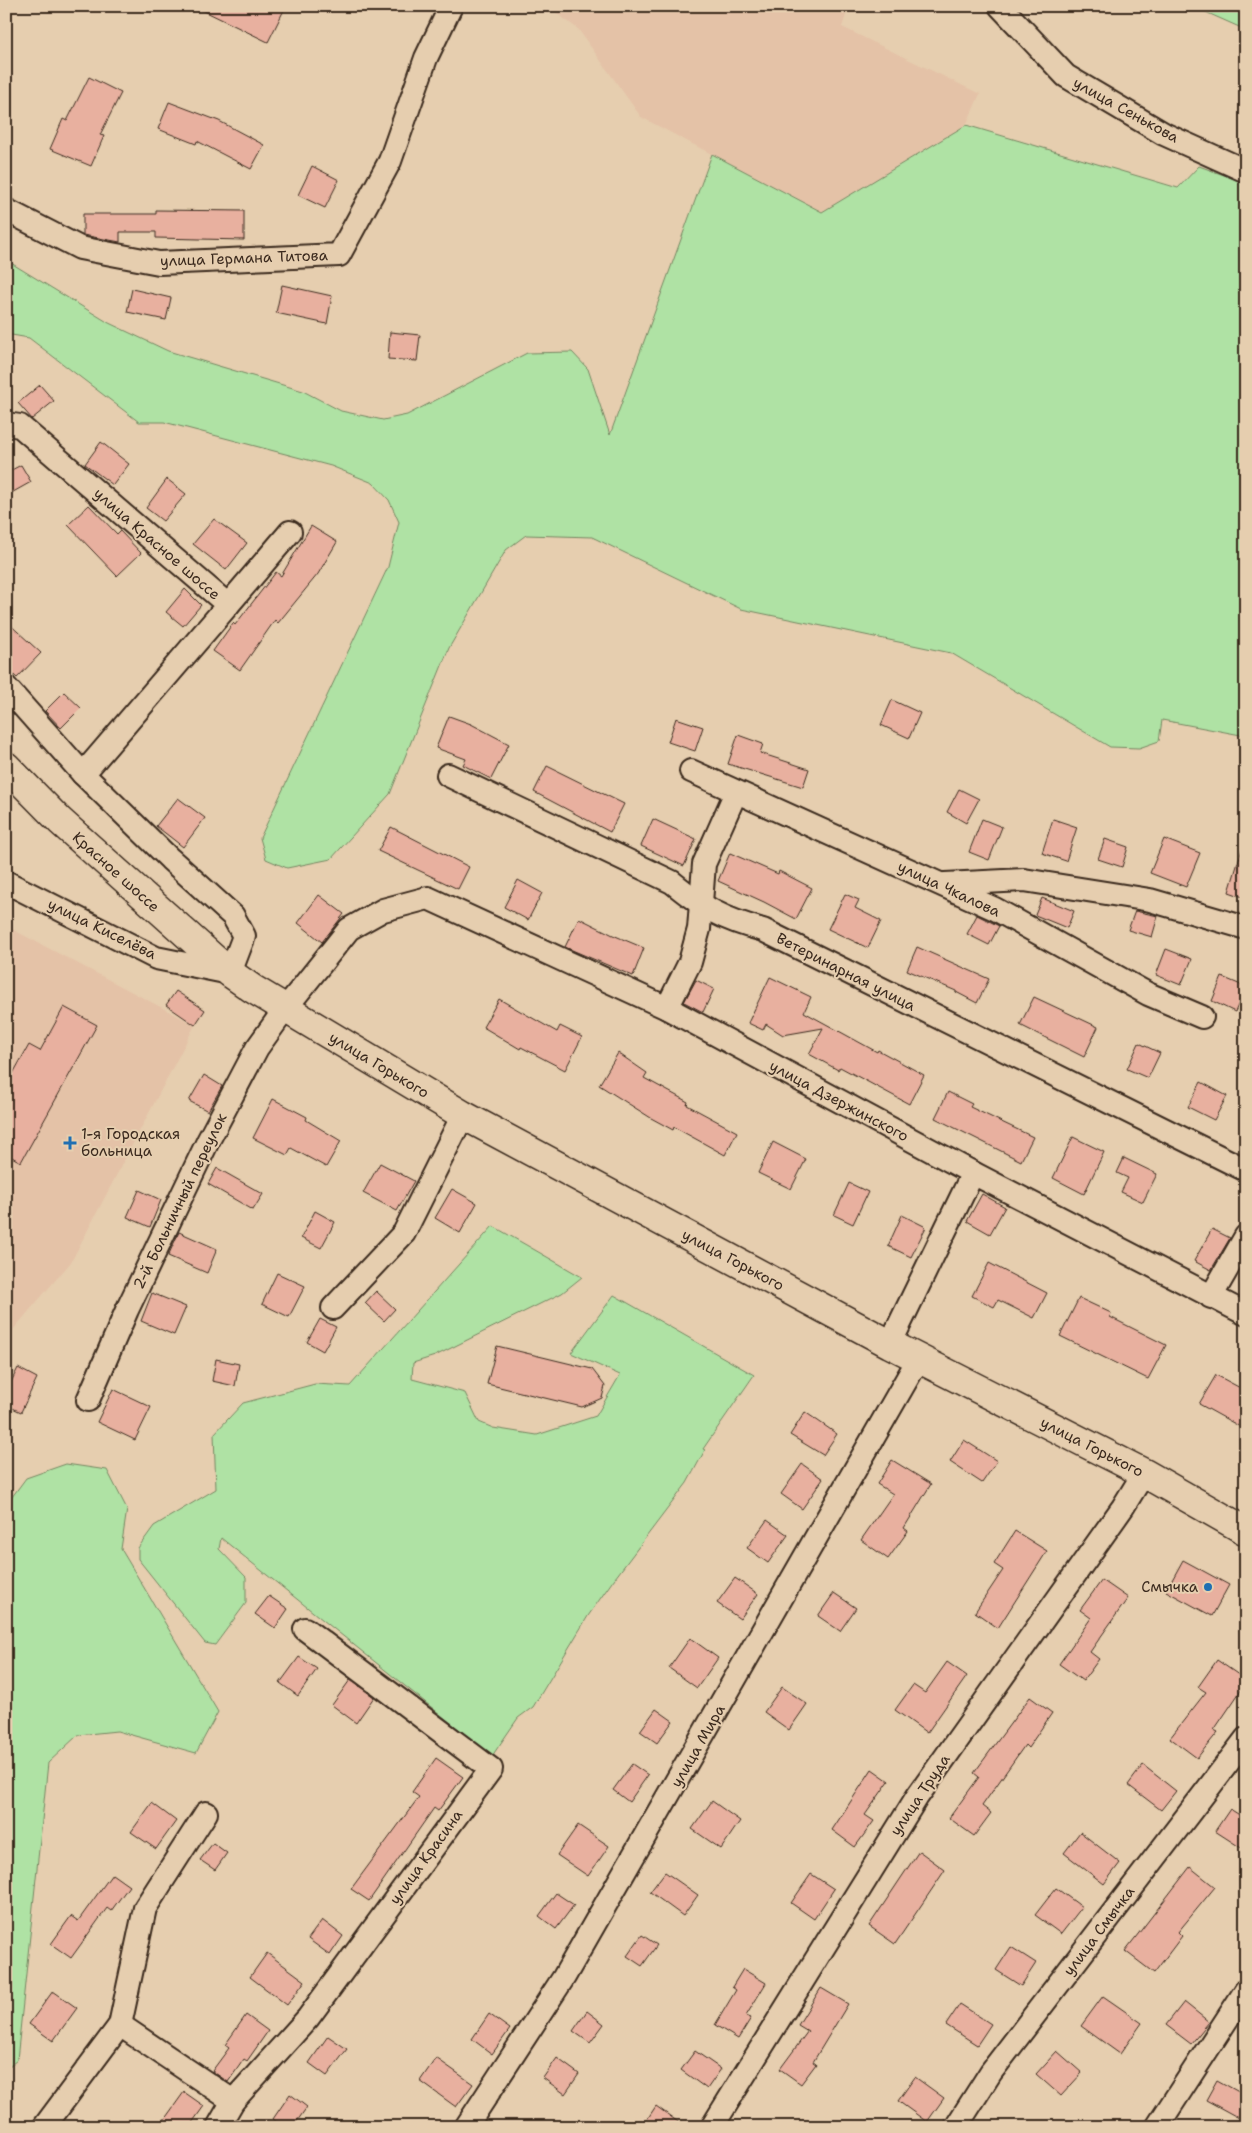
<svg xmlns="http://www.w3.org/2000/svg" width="1252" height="2133" font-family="'Shantell Sans',sans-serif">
	<rect width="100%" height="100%" fill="#e6ceaf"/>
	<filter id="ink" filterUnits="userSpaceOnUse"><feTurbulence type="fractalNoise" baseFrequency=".02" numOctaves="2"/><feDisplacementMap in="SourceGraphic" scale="10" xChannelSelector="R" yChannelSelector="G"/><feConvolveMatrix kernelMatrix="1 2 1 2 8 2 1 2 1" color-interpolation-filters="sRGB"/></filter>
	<g filter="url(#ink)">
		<g fill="#e4c2a7">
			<path d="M547,6H849L842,27L980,94L966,125L822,212L641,117L578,29Z"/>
			<path d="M6,926L195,1025L71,1262L6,1338Z"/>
		</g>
		<g fill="#afe2a4" stroke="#758661">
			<path d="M1192,6H1246V30Z"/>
			<path d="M966,125L1178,188L1199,166L1246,183V736L1162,720L1159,741L1139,748L1110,747L951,653L741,609L592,537L526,535L506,550L449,648L390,794L331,859L287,868L266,859L260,838L388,567L399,522L389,500L373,483L331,466L164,422H139L29,338L6,334V260L109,323L168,351L303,391L341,411L383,420L407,415L527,353L572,352L588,369L610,435L712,154L822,212Z"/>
			<path d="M493,1226L582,1277L562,1293L435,1356L413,1363L412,1379L465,1393L479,1422L493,1428L537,1435L596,1416L620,1375L571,1353L614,1295L754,1375L703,1449L705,1450L687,1483L612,1582L588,1616L533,1707L518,1718L492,1756L221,1538L219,1549L246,1577V1603L215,1645L205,1643L138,1559V1548L154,1526L216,1489L214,1434L243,1403L315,1384L350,1386Z"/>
			<path d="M66,1464L107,1470L127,1509L121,1549L218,1712L196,1753L117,1731L78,1735L48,1763L17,2060L6,2069V1505L26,1478Z"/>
		</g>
		<g fill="#e8b09f" stroke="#3b2a1e">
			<path d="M194,6H286L268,42Z"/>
			<path d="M89,77L121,93L100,135L104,136L91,166L50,149L63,119L67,121Z"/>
			<path d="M169,102L219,121L264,145L251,169L197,141L196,144L158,129Z"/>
			<path d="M312,166L339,180L325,208L298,195Z"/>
			<path d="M156,210L244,211V240L156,238V232H120V242L83,235V214H156Z"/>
			<path d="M282,285L332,296L327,324L276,313Z"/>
			<path d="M132,289L171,298L166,320L127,312Z"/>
			<path d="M390,332L420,335L417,361L388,359Z"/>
			<path d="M40,385L54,401L32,419L18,403Z"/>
			<path d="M101,442L129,464L113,485L85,464Z"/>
			<path d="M21,465L31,482L6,496V473Z"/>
			<path d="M167,479L186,494L163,521L146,508Z"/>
			<path d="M89,505L117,534L120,531L141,553L117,576L68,525Z"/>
			<path d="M214,519L247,543L226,570L193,544Z"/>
			<path d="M311,526L337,542L318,574L278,623L275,620L240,670L213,651L233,623L235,625L276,572L281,576Z"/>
			<path d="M185,589L201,605L183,626L166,612Z"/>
			<path d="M6,621L41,653L17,678L6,668Z"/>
			<path d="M64,692L81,708L61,728L45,711Z"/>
			<path d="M892,700L920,713L909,738L881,725Z"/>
			<path d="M449,716L471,724L509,744L491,779L463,765L466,759L436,748Z"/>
			<path d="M676,718L703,727L695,751L668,742Z"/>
			<path d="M738,735L763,744L760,753L809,769L803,787L728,764Z"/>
			<path d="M547,766L624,804L610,832L534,792Z"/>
			<path d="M959,789L979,799L966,823L947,812Z"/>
			<path d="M178,798L205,818L183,847L156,826Z"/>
			<path d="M653,819L696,839L684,866L641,846Z"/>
			<path d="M982,819L1002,827L989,860L969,852Z"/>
			<path d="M1053,819L1077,827L1066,861L1042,853Z"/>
			<path d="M391,827L469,867L458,889L378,851Z"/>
			<path d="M1105,839L1128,847L1122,867L1098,859Z"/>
			<path d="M1164,839L1200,853L1186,887L1150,873Z"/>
			<path d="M1242,849L1246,850V898L1229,892Z"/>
			<path d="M730,853L778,874L779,871L812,888L796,919L764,902L718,881Z"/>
			<path d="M518,880L542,893L528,920L504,907Z"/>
			<path d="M845,894L859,900L855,908L881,921L868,948L828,929Z"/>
			<path d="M319,895L344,914L322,942L298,923Z"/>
			<path d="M1042,898L1074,911L1067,928L1035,915Z"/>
			<path d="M1135,911L1158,916L1152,937L1128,930Z"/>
			<path d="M977,915L999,926L989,945L967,934Z"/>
			<path d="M579,918L613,935L644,948L633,976L565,947Z"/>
			<path d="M917,947L989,979L977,1003L956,992V991L907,970Z"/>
			<path d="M1166,949L1192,959L1181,985L1156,975Z"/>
			<path d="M770,977L811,997L804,1012L877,1052L878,1050L924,1075L909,1104L840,1067L838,1070L809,1054L823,1028L783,1035L766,1024L763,1030L748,1023Z"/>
			<path d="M1222,977L1246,987L1235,1012L1212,1001Z"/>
			<path d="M696,980L714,989L703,1012L684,1002Z"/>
			<path d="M176,991L205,1010L195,1025L166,1005Z"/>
			<path d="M1034,997L1098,1027L1084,1057L1020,1025Z"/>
			<path d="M499,999L557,1032L560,1026L582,1037L565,1070L521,1047L520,1049L483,1027Z"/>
			<path d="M64,1007L97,1025L21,1162L6,1154V1086L29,1045L40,1051Z"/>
			<path d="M1139,1043L1160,1053L1148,1078L1127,1069Z"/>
			<path d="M618,1053L647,1073L644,1078L688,1102L687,1105L737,1132L725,1155L674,1127L673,1130L651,1118L599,1085Z"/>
			<path d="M204,1075L222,1086L208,1111L189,1101Z"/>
			<path d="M1201,1082L1227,1096L1214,1120L1188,1107Z"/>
			<path d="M948,1092L972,1104L970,1107L1033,1137L1021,1161L935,1118Z"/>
			<path d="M273,1099L307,1117L306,1120L341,1141L326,1167L291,1148L287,1155L253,1138Z"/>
			<path d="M1073,1137L1104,1152L1084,1194L1053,1178Z"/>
			<path d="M773,1142L806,1159L791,1189L758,1173Z"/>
			<path d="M1124,1158L1157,1174L1143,1202L1121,1192L1128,1178L1117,1173Z"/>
			<path d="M380,1163L414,1181L397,1211L363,1193Z"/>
			<path d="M217,1168L263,1194L253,1210L208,1184Z"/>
			<path d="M849,1183L868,1192L853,1224L834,1215Z"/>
			<path d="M452,1189L477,1203L460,1233L435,1218Z"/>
			<path d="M139,1190L161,1200L150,1227L127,1217Z"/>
			<path d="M982,1194L1005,1207L990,1234L967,1221Z"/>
			<path d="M315,1211L335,1222L321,1248L301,1238Z"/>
			<path d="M902,1215L926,1227L911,1257L888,1246Z"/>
			<path d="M1212,1229L1230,1238L1211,1270L1194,1261Z"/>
			<path d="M179,1232L217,1249L207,1273L168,1256Z"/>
			<path d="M989,1263L1047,1293L1034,1318L998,1300L994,1307L972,1296Z"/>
			<path d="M277,1273L305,1286L289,1317L262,1304Z"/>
			<path d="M376,1291L395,1309L384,1321L365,1303Z"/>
			<path d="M152,1293L186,1307L174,1335L141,1321Z"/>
			<path d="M1079,1298L1111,1313L1110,1317L1166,1345L1148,1379L1060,1336Z"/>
			<path d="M320,1319L336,1327L323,1351L307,1342Z"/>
			<path d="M497,1346L592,1369L605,1386L602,1398L582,1407L487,1384Z"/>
			<path d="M216,1359L239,1364L235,1386L212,1381Z"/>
			<path d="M18,1368L37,1378L21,1412L6,1405V1392Z"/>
			<path d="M1216,1375L1246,1391V1430L1199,1404Z"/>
			<path d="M113,1389L151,1407L135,1440L97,1422Z"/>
			<path d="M805,1412L837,1434L823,1455L790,1435Z"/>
			<path d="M964,1440L997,1461L982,1483L950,1462Z"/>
			<path d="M892,1460L931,1484L904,1528L908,1531L888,1559L861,1540L893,1494L877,1484Z"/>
			<path d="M802,1464L823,1479L802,1509L781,1494Z"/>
			<path d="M767,1520L788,1535L768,1563L747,1548Z"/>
			<path d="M1015,1531L1047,1551L998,1628L975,1612L1003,1570L994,1564Z"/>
			<path d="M1183,1560L1229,1585L1212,1616L1166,1591Z"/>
			<path d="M735,1578L758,1594L740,1619L717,1603Z"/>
			<path d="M1102,1580L1128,1598L1090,1652L1099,1659L1083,1681L1059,1664L1091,1618L1080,1610Z"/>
			<path d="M834,1593L856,1608L840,1631L818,1616Z"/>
			<path d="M269,1596L288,1609L275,1628L255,1614Z"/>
			<path d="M690,1638L718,1658L697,1688L669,1668Z"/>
			<path d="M299,1657L317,1669L298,1696L280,1683Z"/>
			<path d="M1217,1660L1246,1680V1683L1214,1730L1218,1732L1197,1758L1170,1738L1206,1692L1198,1687Z"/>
			<path d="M947,1662L967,1676L927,1733L895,1710L913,1685L925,1693Z"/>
			<path d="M350,1680L374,1697L356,1723L332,1705Z"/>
			<path d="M782,1687L807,1704L789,1730L764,1712Z"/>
			<path d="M1030,1697L1052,1713L1028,1748L1025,1745L982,1806L991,1813L974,1836L949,1818L979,1777L974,1773Z"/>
			<path d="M656,1709L673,1721L657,1743L640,1731Z"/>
			<path d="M436,1758L463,1777L438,1811L434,1808L369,1901L351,1889L419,1797L412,1792Z"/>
			<path d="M632,1764L648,1775L629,1802L613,1790Z"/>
			<path d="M1143,1765L1176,1791L1161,1810L1128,1785Z"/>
			<path d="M872,1769L889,1781L865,1815L874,1821L855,1847L832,1830Z"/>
			<path d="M712,1801L740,1821L721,1849L692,1829Z"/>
			<path d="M152,1803L176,1821L156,1849L131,1832Z"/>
			<path d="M1230,1809L1246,1819V1851L1215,1831Z"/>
			<path d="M578,1825L609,1846L588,1876L557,1855Z"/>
			<path d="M1080,1832L1120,1863L1104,1884L1064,1853Z"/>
			<path d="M213,1843L227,1853L215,1870L200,1860Z"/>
			<path d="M919,1851L945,1870L895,1944L869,1926Z"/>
			<path d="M1190,1867L1215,1887L1178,1932L1182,1936L1154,1973L1125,1951Z"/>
			<path d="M665,1872L698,1895L683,1916L650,1892Z"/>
			<path d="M112,1874L129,1886L111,1911L107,1908L71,1958L51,1944L71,1916L78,1921Z"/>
			<path d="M811,1874L834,1889L814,1919L791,1903Z"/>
			<path d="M1056,1888L1082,1907L1061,1934L1035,1915Z"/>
			<path d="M556,1893L574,1905L556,1929L539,1916Z"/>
			<path d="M322,1920L343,1936L330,1955L308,1939Z"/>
			<path d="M642,1935L657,1945L642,1966L627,1956Z"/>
			<path d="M1011,1947L1036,1963L1021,1986L996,1970Z"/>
			<path d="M267,1953L305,1981L287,2005L250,1977Z"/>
			<path d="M743,1969L766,1983L746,2016L751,2018L738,2039L715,2025L736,1990L732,1987Z"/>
			<path d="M821,1988L848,2004L813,2062L816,2064L801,2084L780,2069L808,2031L798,2025Z"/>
			<path d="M53,1991L77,2008L53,2041L29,2024Z"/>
			<path d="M1103,1996L1142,2023L1120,2054L1081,2026Z"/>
			<path d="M1184,2002L1209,2022L1191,2044L1166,2025Z"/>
			<path d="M960,2004L991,2024L977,2045L946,2025Z"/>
			<path d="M587,2011L604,2024L590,2043L573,2031Z"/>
			<path d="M489,2014L510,2029L492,2054L472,2039Z"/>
			<path d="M246,2015L268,2031L247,2061L244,2059L228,2082L212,2071L229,2048L225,2045Z"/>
			<path d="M328,2036L347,2049L327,2076L309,2063Z"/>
			<path d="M695,2051L721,2069L707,2089L681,2070Z"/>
			<path d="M1057,2051L1082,2073L1061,2096L1036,2074Z"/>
			<path d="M436,2058L473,2084L456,2107L420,2081Z"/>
			<path d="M557,2058L579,2074L565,2094L543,2078Z"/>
			<path d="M915,2077L944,2098L927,2122L898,2101Z"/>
			<path d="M1217,2080L1246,2096V2105L1239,2118L1206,2100Z"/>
			<path d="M184,2092L204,2106L189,2127H159Z"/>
			<path d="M290,2094L307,2107L293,2127H284L273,2119Z"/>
			<path d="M656,2106L685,2127H642Z"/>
		</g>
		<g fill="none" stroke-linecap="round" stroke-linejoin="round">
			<g stroke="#3b2a1e" stroke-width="26">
				<g id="minor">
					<path d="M1000,6L1066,76L1164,134L1246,171"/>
					<path d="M6,210L80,248L159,263L339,255L390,161L426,58L451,6"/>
					<path d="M6,424L20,426L228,605L83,774"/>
					<path d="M228,605L290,532"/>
					<path d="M6,687L83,774L170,859L233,916L244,936L230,973L156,958L6,882"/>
					<path d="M691,771L995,909L1148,994L1202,1017"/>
					<path d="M448,775L672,882C705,909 722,919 763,930L1246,1170"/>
					<path d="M945,884L1024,880L1150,900L1246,928"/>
					<path d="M667,1008L690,962L699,929L704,864L736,792"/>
					<path d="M1211,1297L1246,1236"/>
					<path d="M333,1308L404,1233L463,1115"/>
					<path d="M890,1344L973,1173"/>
					<path d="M88,1400L127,1310L208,1141L257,1048L285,1009L349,929L383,910L428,898L667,1008L973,1173L1246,1314"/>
					<path d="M120,2025L233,2101"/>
					<path d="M44,2127L120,2025L145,1908L206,1813"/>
					<path d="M218,2127L233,2101L308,2018L491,1769L305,1629"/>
					<path d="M466,2127L564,1977L919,1358"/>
					<path d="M712,2127L917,1797L1123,1507L1144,1473"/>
					<path d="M956,2127L991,2072L1246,1739"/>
					<path d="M1157,2127L1246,1990"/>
				</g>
			</g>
			<g stroke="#3b2a1e" stroke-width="31">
				<path id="major" d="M6,766L60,821L230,973L253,989L463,1115L890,1344L1144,1473L1246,1531"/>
			</g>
			<use href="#minor" stroke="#e6ceaf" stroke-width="22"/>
			<use href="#major" stroke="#e6ceaf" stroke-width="28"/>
		</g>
	</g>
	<g fill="#1f6fb2" stroke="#e6ceaf" stroke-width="2">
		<path d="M67.5 1135.5h5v5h5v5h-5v5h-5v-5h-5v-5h5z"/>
		<circle cx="1208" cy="1587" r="5"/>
	</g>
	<g text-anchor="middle" stroke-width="4" stroke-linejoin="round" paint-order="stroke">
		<g font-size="15" fill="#3b2a1e" stroke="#e6ceaf">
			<text transform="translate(1126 110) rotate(29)" y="5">улица Сенькова</text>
			<text transform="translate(244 258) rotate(-2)" y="5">улица Германа Титова</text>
			<text transform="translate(157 544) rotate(41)" y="5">улица Красное шоссе</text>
			<text transform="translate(116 872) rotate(42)" y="5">Красное шоссе</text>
			<text transform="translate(949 889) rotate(25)" y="5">улица Чкалова</text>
			<text transform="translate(102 929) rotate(26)" y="5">улица Киселёва</text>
			<text transform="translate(846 972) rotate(27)" y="5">Ветеринарная улица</text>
			<text transform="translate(379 1065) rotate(31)" y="5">улица Горького</text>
			<text transform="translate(839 1101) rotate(28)" y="5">улица Дзержинского</text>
			<text transform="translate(180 1201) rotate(-64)" y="5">2-й Больничный переулок</text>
			<text transform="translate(733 1260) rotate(28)" y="5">улица Горького</text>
			<text transform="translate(1092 1447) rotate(27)" y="5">улица Горького</text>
			<text transform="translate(698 1746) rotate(-60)" y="5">улица Мира</text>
			<text transform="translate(920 1795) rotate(-56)" y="5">улица Труда</text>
			<text transform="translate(426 1857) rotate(-54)" y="5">улица Красина</text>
			<text transform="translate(1099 1931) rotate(-53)" y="5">улица Смычка</text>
		</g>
		<g font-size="15" fill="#3b2a1e" stroke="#e6ceaf" text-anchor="start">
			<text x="81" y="1139">1-я Городская<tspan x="81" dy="17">больница</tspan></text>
			<text x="1198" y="1592" text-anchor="end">Смычка</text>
		</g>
	</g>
	<rect width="1252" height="2133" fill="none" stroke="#e6ceaf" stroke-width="25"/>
	<rect x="12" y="12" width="1227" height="2108" fill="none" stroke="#3b2a1e" stroke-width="2" filter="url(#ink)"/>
</svg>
